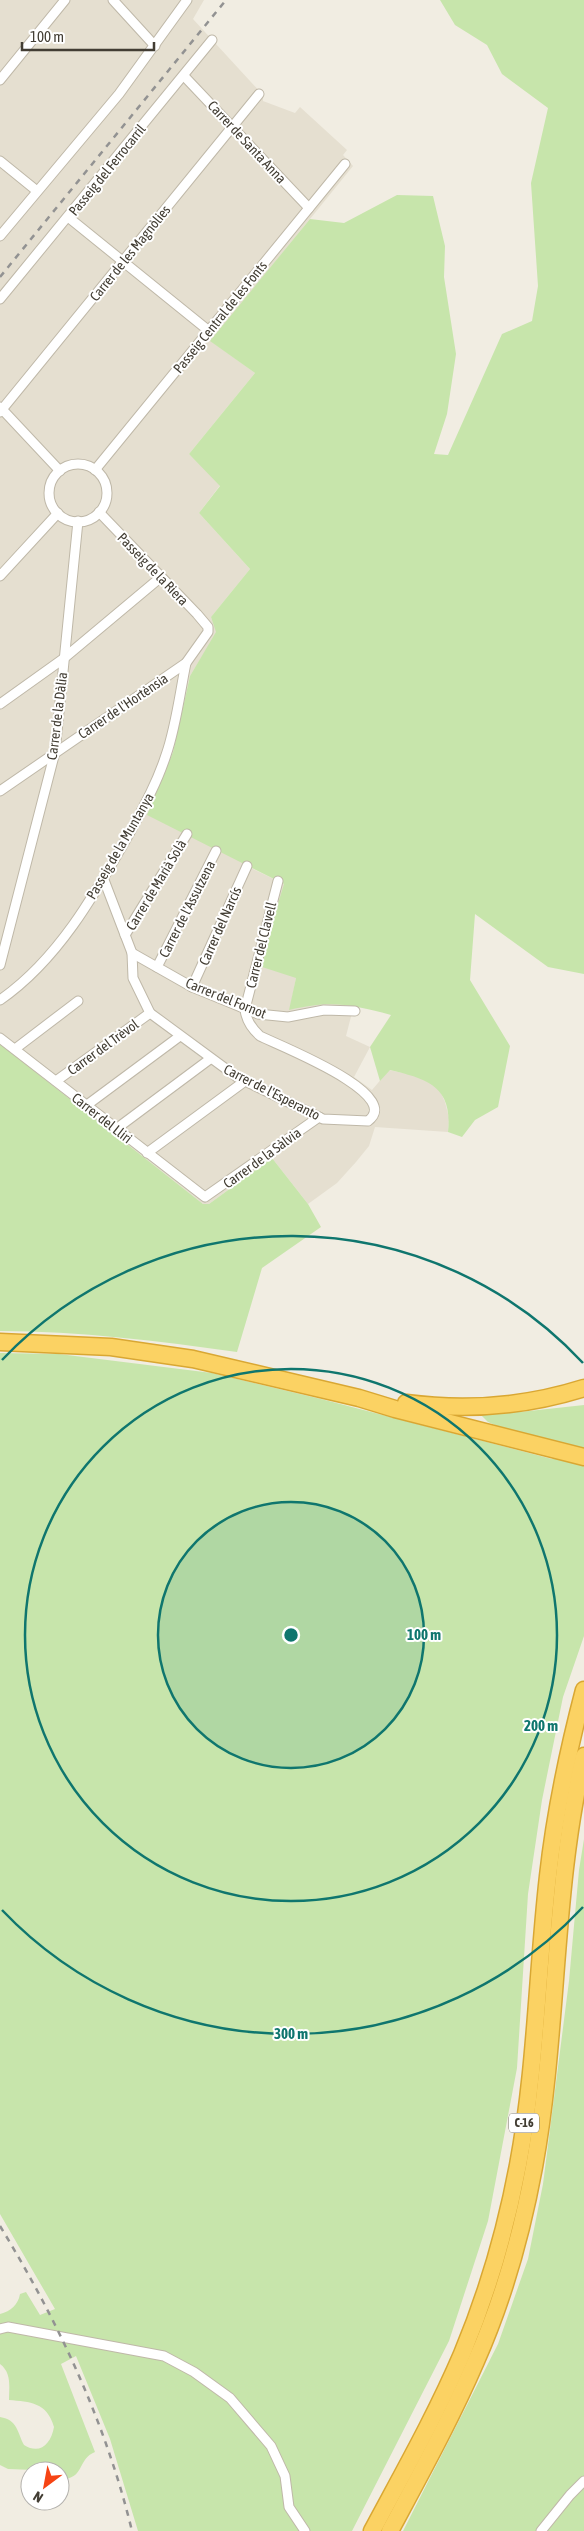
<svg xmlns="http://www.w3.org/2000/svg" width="584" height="2531" font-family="'Asap Condensed',sans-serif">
	<rect width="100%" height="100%" fill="#f1ede2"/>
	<path fill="#e5dfd0" d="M0,0H204L193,19L263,95V101L295,113L300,107L347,150L343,155L353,166L211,341L255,373L189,454L221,484L199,513L250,569L211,617L217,632L190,676L173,752L164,777L253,869L284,884L296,978L290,1009L312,1004L339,1002L354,1005L346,1036L370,1047L354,1077L372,1090L389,1070L417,1076L432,1083L440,1091L445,1102L449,1118L448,1132L375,1127L369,1146L356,1162L337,1183L308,1204L272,1158L209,1204H203L0,1044Z"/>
	<g fill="#c7e5ab">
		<path d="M440,0H584V974L548,967L475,914L470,980L510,1046L498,1107L475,1120L462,1137L448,1132C453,1086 427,1079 390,1070L380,1081L370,1047L391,1015C350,1004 331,1000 289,1010L296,978L259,966L284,884L147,815L173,752L190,676L216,632L211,617L250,569L199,513L220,486L189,454L255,373L210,341L310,219L344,223L397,195L433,196L445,246L444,277L456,354L447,414L434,454L448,455L502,334L532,321L538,286L531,183L548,108L502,74L487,45L455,25Z"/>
		<path d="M0,1044L203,1204H209L272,1158L308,1204L321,1227L262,1268L237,1352C158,1341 80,1331 0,1331Z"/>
		<path d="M0,1353L59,1354L212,1373L321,1399L552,1459L560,1453L488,1422L481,1415L488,1411L520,1412L584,1405V1636L563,1697L542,1800L528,1894L517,2068L488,2221L449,2341L352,2531H138L110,2439L76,2356L61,2364L95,2452C77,2459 85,2480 60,2479V2471L8,2469L0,2465V2417C18,2420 17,2432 24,2445C40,2455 51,2444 54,2427C47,2402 30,2402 9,2400C9,2387 12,2373 0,2364V2314C11,2311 18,2305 20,2294L26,2292L40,2315L55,2309L0,2214Z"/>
		<path d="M584,1839V2531H403L498,2344L528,2259L543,2184L569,1981L579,1870Z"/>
	</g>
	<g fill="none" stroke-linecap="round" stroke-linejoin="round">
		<g stroke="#bfb8a8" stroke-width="11">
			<g id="street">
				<path d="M113,0L155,46"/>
				<path d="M184,76L309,208"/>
				<path d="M0,80L65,0"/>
				<path d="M0,161L37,191"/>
				<path d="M68,217L209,331"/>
				<path d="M0,236L119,94L187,0"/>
				<path d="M0,299L212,40"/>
				<path d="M0,407L60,471"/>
				<path d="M0,412L259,94"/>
				<circle cx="78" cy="493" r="29"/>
				<path d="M95,470L345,164"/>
				<path d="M0,576L58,513"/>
				<path d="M0,704L63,659L161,577"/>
				<path d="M0,791L186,663L208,632V627L197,614L99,512"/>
				<path d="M104,880L132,953L133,978L150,1013L237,1077L323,1119L368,1121C405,1094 275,1044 260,1036C251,1028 246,1020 245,1009L278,881"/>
				<path d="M125,935L187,834"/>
				<path d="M132,953L192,987L258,1014L288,1017L324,1010L355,1011"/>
				<path d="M0,965L55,752L78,521"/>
				<path d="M157,967L216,851"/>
				<path d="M192,987L247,866"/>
				<path d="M0,1000C58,960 95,894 129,834C143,808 157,783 166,755C176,727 180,692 186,663"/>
				<path d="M0,1038L205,1197L319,1117"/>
				<path d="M15,1049L78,1001"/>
				<path d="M56,1081L150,1013"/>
				<path d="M87,1105L180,1036"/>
				<path d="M116,1129L210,1059"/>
				<path d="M147,1153L245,1081"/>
				<path d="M0,2329L8,2327L164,2356L194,2372L230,2398L271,2446L285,2476L289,2507L305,2531"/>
				<path d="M541,2531L570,2495L584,2481"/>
			</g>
		</g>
		<g stroke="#d9a733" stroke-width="19">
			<g id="highway">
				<path d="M0,1342L111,1347L193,1359L359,1398L395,1409L584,1457"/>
				<path d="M406,1403C466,1411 527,1406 584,1388"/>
				<path d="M372,2531C403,2473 436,2415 462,2354C487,2294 506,2229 518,2165C536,2070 537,1972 548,1876C555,1813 568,1751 584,1690"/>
				<path d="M390,2531C420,2475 451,2419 476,2361C503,2300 522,2232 534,2167C559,2031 552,1891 584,1756"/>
			</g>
		</g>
		<use href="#street" stroke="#fff" stroke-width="9"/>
		<use href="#highway" stroke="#fbd263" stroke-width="16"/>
		<g stroke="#929292" stroke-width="2.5" stroke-dasharray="6 6" stroke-linecap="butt">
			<path d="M0,277L226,0"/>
			<path d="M0,2226C58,2321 106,2423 132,2531"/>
		</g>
	</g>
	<circle cx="291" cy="1635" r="133" fill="#0f766e" fill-opacity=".12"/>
	<g fill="none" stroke="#0f766e" stroke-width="2.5">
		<circle cx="291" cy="1635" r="133"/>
		<circle cx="291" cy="1635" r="266"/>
		<path d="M583 1907A399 399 0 0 1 2 1910M2 1360A399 399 0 0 1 583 1363"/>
	</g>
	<g text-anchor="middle" stroke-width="4" stroke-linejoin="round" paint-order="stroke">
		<rect fill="#fff" stroke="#7b7770" stroke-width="1" x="509" y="2113.5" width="30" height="19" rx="4"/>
		<g font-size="12" font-weight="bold" fill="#423d33">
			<text x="524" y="2127">C-16</text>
		</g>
		<g font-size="14" fill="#423d33" stroke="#fff">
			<text transform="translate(247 142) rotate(47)" y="5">Carrer de Santa Anna</text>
			<text transform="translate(107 170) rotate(-51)" y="5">Passeig del Ferrocarril</text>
			<text transform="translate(130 253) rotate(-51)" y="5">Carrer de les Magnòlies</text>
			<text transform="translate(220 317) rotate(-51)" y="5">Passeig Central de les Fonts</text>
			<text transform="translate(153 569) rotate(46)" y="5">Passeig de la Riera</text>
			<text transform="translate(123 706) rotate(-34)" y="5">Carrer de l'Hortènsia</text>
			<text transform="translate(57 716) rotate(-83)" y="5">Carrer de la Dàlia</text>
			<text transform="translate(120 846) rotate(-60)" y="5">Passeig de la Muntanya</text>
			<text transform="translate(156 885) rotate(-59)" y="5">Carrer de Marià Solà</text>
			<text transform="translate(187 909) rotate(-63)" y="5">Carrer de l'Assutzena</text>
			<text transform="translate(220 926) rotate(-66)" y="5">Carrer del Narcís</text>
			<text transform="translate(261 945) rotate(-76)" y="5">Carrer del Clavell</text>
			<text transform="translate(226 998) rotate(22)" y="5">Carrer del Fornot</text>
			<text transform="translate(103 1047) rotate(-36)" y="5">Carrer del Trèvol</text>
			<text transform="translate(272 1092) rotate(27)" y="5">Carrer de l'Esperanto</text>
			<text transform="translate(102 1118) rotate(38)" y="5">Carrer del Lliri</text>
			<text transform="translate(262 1158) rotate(-36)" y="5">Carrer de la Sàlvia</text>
		</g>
	</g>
	<circle cx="291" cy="1635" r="8" fill="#0f766e" stroke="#fff" stroke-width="2.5"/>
	<g font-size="15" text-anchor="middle" font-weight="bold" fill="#0f766e" stroke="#fff" stroke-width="4" stroke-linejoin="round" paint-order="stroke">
		<text x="424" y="1640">100 m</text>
		<text x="541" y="1731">200 m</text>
		<text x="291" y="2039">300 m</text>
	</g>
	<g transform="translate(45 2486) rotate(212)"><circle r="24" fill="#ffffff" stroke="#b3b1ad"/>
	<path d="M0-4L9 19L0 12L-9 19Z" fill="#f64414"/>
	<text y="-8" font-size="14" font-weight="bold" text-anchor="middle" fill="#423d33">N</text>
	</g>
	<path d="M22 42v8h132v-8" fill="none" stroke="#423d33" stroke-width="2.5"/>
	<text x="30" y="42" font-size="15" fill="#423d33" stroke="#ffffff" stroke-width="4" paint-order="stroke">100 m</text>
</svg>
